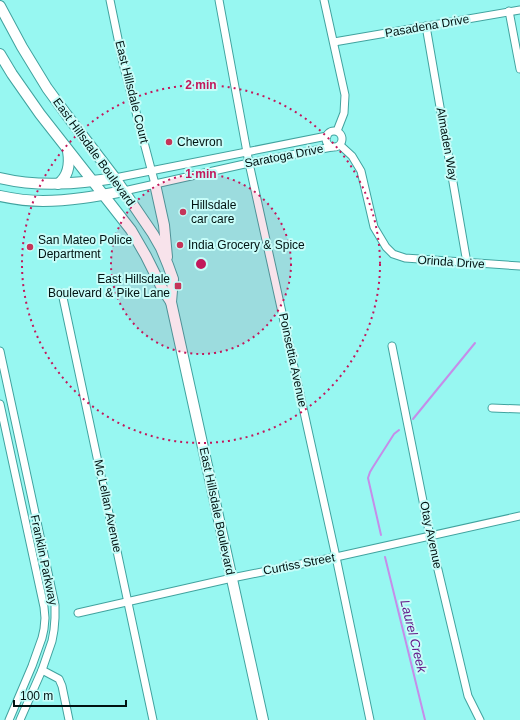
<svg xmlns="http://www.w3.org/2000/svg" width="520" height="720" font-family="Helvetica,sans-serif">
	<rect width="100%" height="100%" fill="#97f7f1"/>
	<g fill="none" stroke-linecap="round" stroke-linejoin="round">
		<g stroke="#c58de9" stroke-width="2">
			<path d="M413,419L475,343"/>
			<path d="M381,535L368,478L370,472L373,467L394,434L399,430"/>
			<path d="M385,557L425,720"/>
		</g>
		<g stroke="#41a39f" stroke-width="9">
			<g id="street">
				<path d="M110,0L123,63L155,184"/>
				<path d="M219,0L249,163L336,557L370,720"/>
				<path d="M324,0L345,95L344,113L337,131"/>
				<path d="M509,11L520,69"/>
				<path d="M426,26L467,263"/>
				<path d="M334,42L520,10"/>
				<circle cx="334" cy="139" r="8"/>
				<path d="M340,145L352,156L361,171L374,227L386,247L393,254L405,258L520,266"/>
				<path d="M115,178L327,136"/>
				<path d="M124,191L249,163L332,147"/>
				<path d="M62,293L153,720"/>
				<path d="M392,346L430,536L468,696L480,720"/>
				<path d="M0,351L55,605V618L54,630L52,641L42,670L20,720"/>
				<path d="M0,404L44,607L45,618L44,629L42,638L32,666L9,720"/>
				<path d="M492,408L520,409"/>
				<path d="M78,613L232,578L336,557L520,516"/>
				<path d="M42,670L59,679L62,686L69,720"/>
			</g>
		</g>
		<g stroke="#41a39f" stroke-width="12">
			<g id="secondary">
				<path d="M0,6L22,47L47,88L66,114L115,178L153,234L161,248L168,265L173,279L171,302L263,720"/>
				<path d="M0,54L12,74L40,114L131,230L146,256L162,288L171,302"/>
				<path d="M0,178C38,187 77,184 115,178"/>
				<path d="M58,184C69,176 70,163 68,151"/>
				<path d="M155,184L164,225L167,257"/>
				<path d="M0,196C14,199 29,201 43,201C71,201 97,196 124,191"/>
			</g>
		</g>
		<use href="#street" stroke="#fff" stroke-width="7"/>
		<use href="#secondary" stroke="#fff" stroke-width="10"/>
	</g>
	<circle cx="201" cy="264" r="90" fill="#c2185b" fill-opacity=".12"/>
	<g fill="none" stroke="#c2185b" stroke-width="2" stroke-dasharray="2 4">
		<circle cx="201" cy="264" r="90"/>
		<circle cx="201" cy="264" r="179"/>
	</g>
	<g fill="#c53559" stroke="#c7fdf9" stroke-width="1.5">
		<circle cx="169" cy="142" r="4"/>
		<circle cx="183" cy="212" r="4"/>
		<circle cx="180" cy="245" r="4"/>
		<circle cx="30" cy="247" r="4"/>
		<rect x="174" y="282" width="8" height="8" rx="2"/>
	</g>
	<g text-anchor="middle" stroke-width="4" stroke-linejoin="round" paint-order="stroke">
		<g font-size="12" fill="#001211" stroke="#c7fdf9">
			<text transform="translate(427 26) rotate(-10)" y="4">Pasadena Drive</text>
			<text transform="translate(132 92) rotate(76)" y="4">East Hillsdale Court</text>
			<text transform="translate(447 144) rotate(80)" y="4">Almaden Way</text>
			<text transform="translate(94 152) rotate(54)" y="4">East Hillsdale Boulevard</text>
			<text transform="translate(284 156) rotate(-11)" y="4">Saratoga Drive</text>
			<text transform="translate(451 262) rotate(4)" y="4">Orinda Drive</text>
			<text transform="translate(293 360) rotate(78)" y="4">Poinsettia Avenue</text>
			<text transform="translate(108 506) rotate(78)" y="4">Mc Lellan Avenue</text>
			<text transform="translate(217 511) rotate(78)" y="4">East Hillsdale Boulevard</text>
			<text transform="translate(431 535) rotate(78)" y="4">Otay Avenue</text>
			<text transform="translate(44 560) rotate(78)" y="4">Franklin Parkway</text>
			<text transform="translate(299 564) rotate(-11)" y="4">Curtiss Street</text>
		</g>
		<g font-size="12" fill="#001211" stroke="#c7fdf9" text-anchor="start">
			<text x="177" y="146">Chevron</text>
			<text x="191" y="209">Hillsdale<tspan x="191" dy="14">car care</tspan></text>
			<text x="38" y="244">San Mateo Police<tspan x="38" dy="14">Department</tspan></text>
			<text x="188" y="249">India Grocery &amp; Spice</text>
			<text x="170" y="283" text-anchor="end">East Hillsdale<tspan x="170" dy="14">Boulevard &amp; Pike Lane</tspan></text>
		</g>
		<g font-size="13" font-style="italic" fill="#651d8a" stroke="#c7fdf9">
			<text transform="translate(414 636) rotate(76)" y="5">Laurel Creek</text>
		</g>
	</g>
	<circle cx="201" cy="264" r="6" fill="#c2185b" stroke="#c7fdf9" stroke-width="2"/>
	<g font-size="12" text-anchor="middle" font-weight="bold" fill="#c2185b" stroke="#c7fdf9" stroke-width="4" stroke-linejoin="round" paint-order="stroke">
		<text x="201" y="89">2 min</text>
		<text x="201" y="178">1 min</text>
	</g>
	<path d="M14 700v6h112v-6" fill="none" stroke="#001211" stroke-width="2"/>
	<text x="20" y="700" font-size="12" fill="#001211" stroke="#c7fdf9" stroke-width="3" paint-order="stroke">100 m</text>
</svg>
